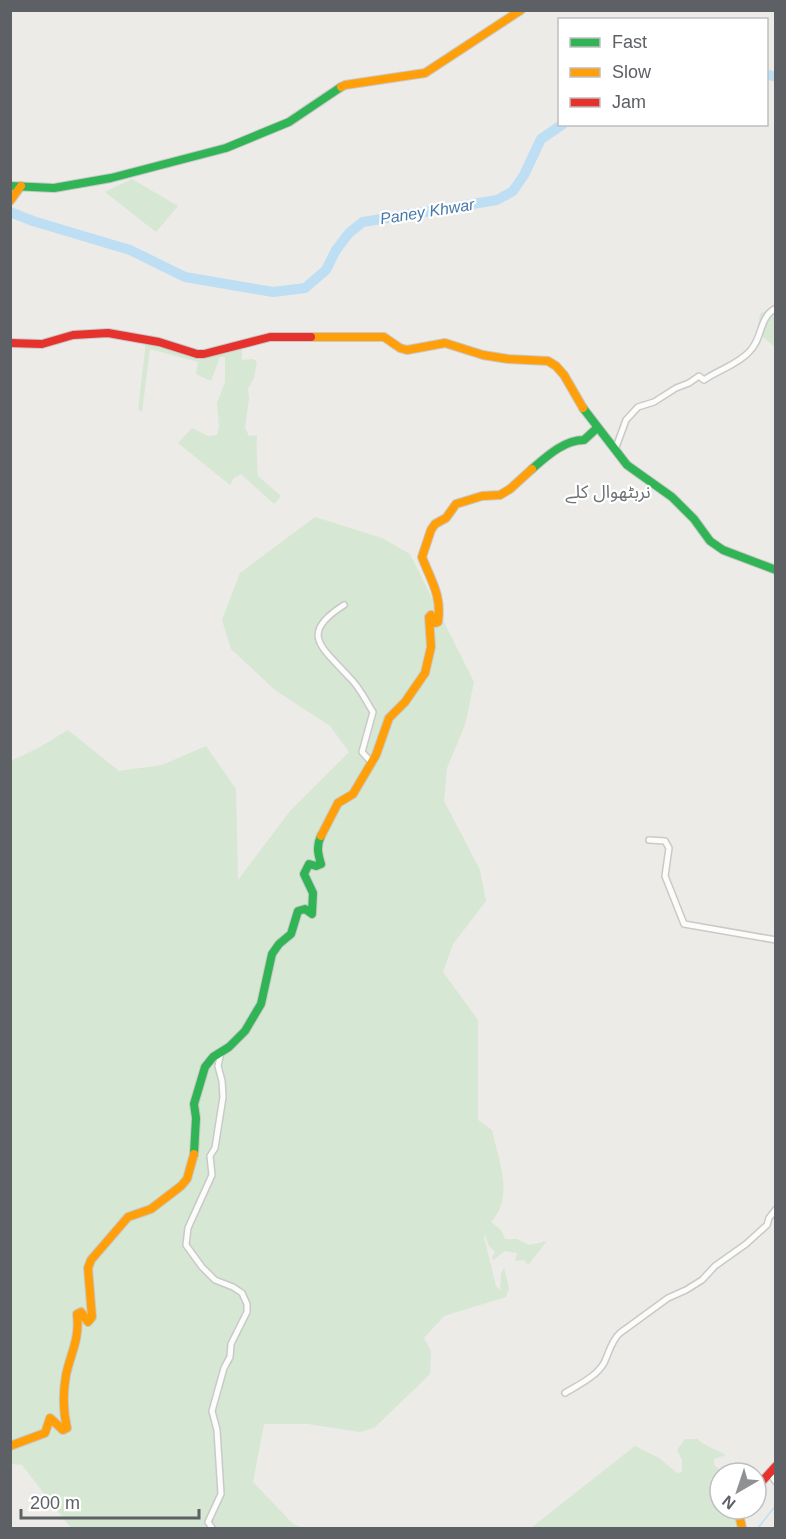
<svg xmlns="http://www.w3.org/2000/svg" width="786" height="1539" font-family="Helvetica,'Noto Sans Arabic',sans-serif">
	<rect width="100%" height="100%" fill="#ecebe7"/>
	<g fill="#d6e7d3">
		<path d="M132,179L178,206L156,232L105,192Z"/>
		<path d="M775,304V347L757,332L760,314Z"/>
		<path d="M146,342L197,357L242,346V360L253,359L257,362L254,378L248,389L249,399L245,428L249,436L257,435C256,448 257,462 258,476L281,496L274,504L241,474L234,478L230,485L178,443L192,428L208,436L217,435L219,426L217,403L225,382V357H220L211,381L196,374L198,362L150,349L142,412L138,409Z"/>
		<path d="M315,517L382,538L410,554L474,682L465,725L447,768L444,801L480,870L486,901L453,944L443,972L478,1020V1120L492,1130C498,1160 515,1195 491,1222L501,1230L505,1239H517L529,1245L547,1241L528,1265L524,1260L515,1261L517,1253L505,1251L493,1260L492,1258L495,1252L489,1246L485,1235L484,1237L496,1286L500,1290L501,1274L504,1268L509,1288L506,1297L444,1316L424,1338L431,1351L430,1374L374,1428L360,1432L308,1424H264L253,1482L293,1524L303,1528H71L22,1465L11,1464V761L40,747L68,730L119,771L162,765L206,746L236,789L238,880L290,811L349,752L330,726L275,690L231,649L222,620L240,573Z"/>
		<path d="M685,1439H697C707,1447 715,1449 726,1455L714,1459V1465L723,1473H720V1509H739L740,1528H531L635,1446L659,1458L677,1473L682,1472V1460L677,1450Z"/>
	</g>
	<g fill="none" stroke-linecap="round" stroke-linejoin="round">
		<path stroke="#bedef4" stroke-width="1.5" d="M758,1528L776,1505"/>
		<g stroke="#bedef4" stroke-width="10">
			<path d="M766,74L776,77"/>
			<path d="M10,212L33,221L130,250L185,277L273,292L305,288L326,270L336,250L349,233L363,222L497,200L513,191L524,175L541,139L563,124"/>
		</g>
		<g stroke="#c9c9c9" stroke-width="8">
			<g id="street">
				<path d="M615,450L626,420L638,407L654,402L676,388L689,383L699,376L704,380C718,370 737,365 749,352C763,339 758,318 776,308"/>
				<path d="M344,605C298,634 322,647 349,677C359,686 366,701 373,712L362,752L372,763"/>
				<path d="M649,840L665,841L669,848L665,876L684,924L776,940"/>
				<path d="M565,1393C578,1385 596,1377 604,1363C609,1353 611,1341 620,1333L668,1298L686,1290L702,1280L715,1266L746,1244L767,1225L769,1218L776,1209"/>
				<path d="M770,1474L776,1482"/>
				<path d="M212,1528L208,1522L221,1494L217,1430L212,1411L224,1368L230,1357L231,1344L247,1312V1304L242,1293L233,1287L215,1280L202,1267L186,1245L188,1228L212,1175L210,1156L215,1148L223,1097L222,1081L218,1066L221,1052"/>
			</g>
		</g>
		<g stroke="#c9c9c8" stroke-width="10">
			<g id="fast">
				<path d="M10,186L54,188L111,178L226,148L289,122L341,87"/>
				<path d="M583,408L627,465L672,497L694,519L710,541L723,550L776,570"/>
				<path d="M532,469C547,456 564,440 584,440L597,428"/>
				<path d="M194,1154L196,1118L194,1104L205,1067L213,1057L229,1047L245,1031L261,1004L272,954L279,944L291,934L298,911L305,909L312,914L313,893L304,874L309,864L316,866L321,864C318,854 316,846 321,836"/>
			</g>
		</g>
		<g stroke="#c9c9c8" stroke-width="10">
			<g id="slow">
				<path d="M341,87L345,85L425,73L521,10"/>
				<path d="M10,201L21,186"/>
				<path d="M311,337H384L400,348L407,350L445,343L483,355L508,359L548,361L556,366L564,375L583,408"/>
				<path d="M321,836L338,803L353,794L376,755L389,718L405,702L425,673L431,647L429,617L431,615L435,623L438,622C442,595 431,581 422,557L431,530L435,524L446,518L456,504L482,496L500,495L510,489L532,469"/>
				<path d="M10,1446L45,1433L50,1418L63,1430L67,1428C63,1411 63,1392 66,1375C71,1352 80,1339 77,1314L81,1312L88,1322L92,1317L88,1268L91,1260L128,1217L151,1209L181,1186L187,1179L194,1154"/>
				<path d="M741,1509L739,1514L742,1528"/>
			</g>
		</g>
		<g stroke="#c9c9c8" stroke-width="10">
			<g id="jam">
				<path d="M10,343L42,344L73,335L108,333L159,342L197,354H204L270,337H311"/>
				<path d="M756,1488L776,1466"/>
			</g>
		</g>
		<use href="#street" stroke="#fcfcfb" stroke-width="5"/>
		<use href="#fast" stroke="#30b455" stroke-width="8"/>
		<use href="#slow" stroke="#ff9f0a" stroke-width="8"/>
		<use href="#jam" stroke="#e5322d" stroke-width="8"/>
	</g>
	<g text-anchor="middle" stroke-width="4.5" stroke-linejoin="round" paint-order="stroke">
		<g font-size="16" font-style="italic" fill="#4779aa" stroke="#fff">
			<text transform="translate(427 211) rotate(-9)" y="6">Paney Khwar</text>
		</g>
		<g font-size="18" fill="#6e7276" stroke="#fff">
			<text x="608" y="498">نربٹھوال کلے</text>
		</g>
	</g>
	<rect width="786" height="1539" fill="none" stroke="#5d6064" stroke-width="24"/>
	<rect x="558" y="18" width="210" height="108" fill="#ffffff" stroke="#bebfc1" stroke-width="1.5"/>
	<rect x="570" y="38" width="30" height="9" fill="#30b455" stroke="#bebfc1" stroke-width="1.5"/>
	<text x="612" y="48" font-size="18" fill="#5d6064">Fast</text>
	<rect x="570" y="68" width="30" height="9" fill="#ff9f0a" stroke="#bebfc1" stroke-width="1.5"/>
	<text x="612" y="78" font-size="18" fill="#5d6064">Slow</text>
	<rect x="570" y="98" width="30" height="9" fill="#e5322d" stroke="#bebfc1" stroke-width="1.5"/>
	<text x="612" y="108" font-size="18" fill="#5d6064">Jam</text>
	<g transform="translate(738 1491) rotate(219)"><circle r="28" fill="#ffffff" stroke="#bebfc1" stroke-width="1.5"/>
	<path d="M0-4.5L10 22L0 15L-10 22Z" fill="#8f9192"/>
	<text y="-9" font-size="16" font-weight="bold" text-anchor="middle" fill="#5d6064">N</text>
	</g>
	<path d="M21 1509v9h178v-9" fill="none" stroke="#5d6064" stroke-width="3"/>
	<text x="30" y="1509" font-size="18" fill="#5d6064" stroke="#ffffff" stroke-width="4.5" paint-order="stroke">200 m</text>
</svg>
